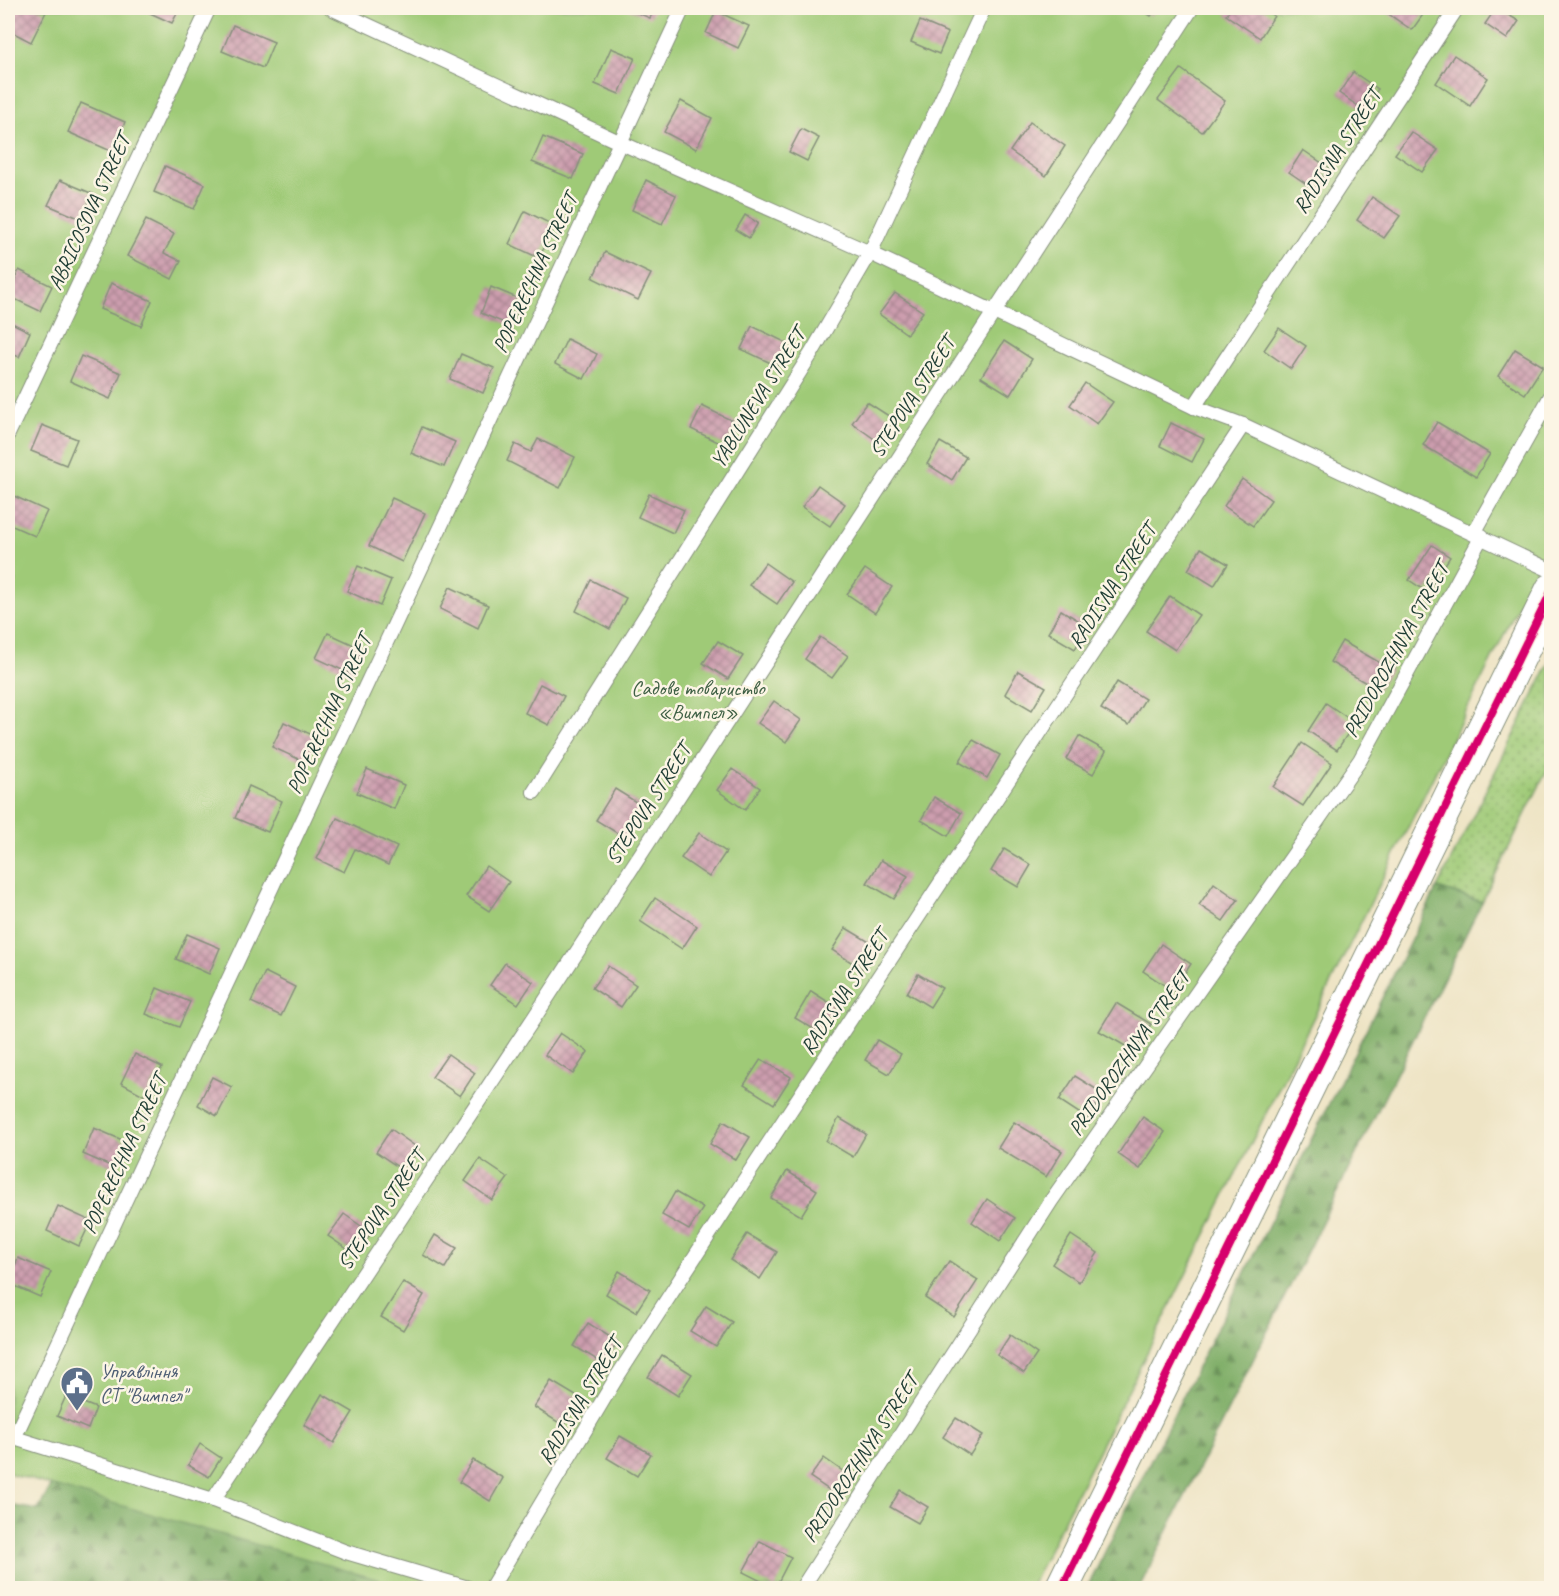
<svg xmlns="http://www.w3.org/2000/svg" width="1559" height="1596" font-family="Caveat,sans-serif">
	<defs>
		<pattern id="grass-dots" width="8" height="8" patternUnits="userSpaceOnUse" patternTransform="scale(1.5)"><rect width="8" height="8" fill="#9fca77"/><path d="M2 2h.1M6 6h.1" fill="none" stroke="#81a562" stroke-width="1.8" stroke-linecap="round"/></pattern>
		<pattern id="forest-firs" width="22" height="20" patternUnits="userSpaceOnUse" patternTransform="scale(1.5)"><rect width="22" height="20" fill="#7fae68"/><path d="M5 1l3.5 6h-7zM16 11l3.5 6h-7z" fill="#678f56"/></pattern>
		<pattern id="building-cross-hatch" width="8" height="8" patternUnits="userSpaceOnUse" patternTransform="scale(1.5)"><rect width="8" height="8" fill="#cd9eaf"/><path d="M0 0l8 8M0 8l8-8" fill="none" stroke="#a6828f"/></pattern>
	</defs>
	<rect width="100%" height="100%" fill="#fcf5e5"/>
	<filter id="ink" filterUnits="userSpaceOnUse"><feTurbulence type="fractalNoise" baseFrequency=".0167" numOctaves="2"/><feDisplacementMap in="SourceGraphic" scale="12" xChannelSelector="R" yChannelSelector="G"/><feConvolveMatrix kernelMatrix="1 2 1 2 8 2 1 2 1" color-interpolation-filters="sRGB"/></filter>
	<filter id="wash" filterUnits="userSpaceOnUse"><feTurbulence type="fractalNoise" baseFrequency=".008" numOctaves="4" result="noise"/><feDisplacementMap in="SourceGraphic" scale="24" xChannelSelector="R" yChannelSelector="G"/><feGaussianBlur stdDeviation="1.35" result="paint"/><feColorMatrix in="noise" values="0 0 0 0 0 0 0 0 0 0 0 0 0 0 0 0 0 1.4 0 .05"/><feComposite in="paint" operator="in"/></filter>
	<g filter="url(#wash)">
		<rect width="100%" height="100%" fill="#eee4c5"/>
		<path fill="url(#grass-dots)" stroke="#5f8456" stroke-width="1.5" d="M1551,660V762L1482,902L1437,888Z"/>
		<g fill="url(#forest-firs)" stroke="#4f764e" stroke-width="1.5">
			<path d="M1437,888L1482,902L1139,1588H1087Z"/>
			<path d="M62,1466L433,1588H8V1505L38,1510Z"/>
		</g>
		<path fill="#9fca77" stroke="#5f8456" stroke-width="1.5" d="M8,8H1551V540L1030,1588H407L8,1473Z"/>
		<g id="blocks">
			<g fill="url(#building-cross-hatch)">
				<path d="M8,8H36L46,12L31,42L8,30Z"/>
				<path d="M139,8H180L172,23Z"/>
				<path d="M625,8H655L650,18Z"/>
				<path d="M1138,8H1157L1151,16Z"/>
				<path d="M1231,8H1261L1274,16L1260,38L1226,15Z"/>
				<path d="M1390,8H1425L1427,9L1412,30L1387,13Z"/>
				<path d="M1496,8L1519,21L1507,39L1485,24Z"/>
				<path d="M716,11L749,26L738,48L706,33Z"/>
				<path d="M920,21L948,33L939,54L911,42Z"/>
				<path d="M233,25L274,42L263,68L222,51Z"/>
				<path d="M611,48L635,58L619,94L595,84Z"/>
				<path d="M1454,55L1488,78L1470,106L1436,83Z"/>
				<path d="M1181,69L1225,101L1202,132L1158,100Z"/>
				<path d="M1353,72L1378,89L1364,110L1339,93Z"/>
				<path d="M681,101L712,118L696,149L664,132Z"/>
				<path d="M81,103L125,122L113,152L68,132Z"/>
				<path d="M1030,122L1065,146L1046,176L1010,151Z"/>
				<path d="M801,129L819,138L807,161L789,152Z"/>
				<path d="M1411,132L1438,150L1422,172L1395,154Z"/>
				<path d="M543,137L583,154L573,179L532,162Z"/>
				<path d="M1303,150L1329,168L1314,189L1289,172Z"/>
				<path d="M165,166L205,184L194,209L154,192Z"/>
				<path d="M60,180L93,194L81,219L48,205Z"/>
				<path d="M646,180L676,195L662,224L632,210Z"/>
				<path d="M1372,197L1400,216L1384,238L1357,220Z"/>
				<path d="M525,211L555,226L539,258L509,244Z"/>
				<path d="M745,215L758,223L749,238L736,230Z"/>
				<path d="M146,220L174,234L164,253L181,261L172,279L127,256Z"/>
				<path d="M605,252L651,274L638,300L593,278Z"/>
				<path d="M19,270L52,286L40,311L8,296Z"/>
				<path d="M111,283L152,301L141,326L100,309Z"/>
				<path d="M491,287L522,300L511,326L481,313Z"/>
				<path d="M895,293L923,312L907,334L879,314Z"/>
				<path d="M8,321L30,332L19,357L8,352Z"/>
				<path d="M752,326L787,343L777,366L741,349Z"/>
				<path d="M1279,328L1306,346L1291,369L1264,350Z"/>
				<path d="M567,339L597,354L584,379L555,364Z"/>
				<path d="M1004,341L1032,359L1010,395L981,377Z"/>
				<path d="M1515,349L1543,366L1525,394L1498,376Z"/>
				<path d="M461,354L494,368L483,393L450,379Z"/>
				<path d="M81,356L121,373L110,399L70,381Z"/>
				<path d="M1085,383L1113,402L1097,424L1070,405Z"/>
				<path d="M867,402L895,420L880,443L852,423Z"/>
				<path d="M702,406L737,423L726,446L691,429Z"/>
				<path d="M1437,422L1490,454L1476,477L1423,445Z"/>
				<path d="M1171,423L1204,439L1192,462L1160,446Z"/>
				<path d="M42,425L77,439L66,465L31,451Z"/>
				<path d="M422,427L455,442L444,467L411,453Z"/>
				<path d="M538,439L575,457L560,488L507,461L515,444L531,452Z"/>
				<path d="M940,442L966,457L952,480L927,464Z"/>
				<path d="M1242,479L1271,500L1253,526L1224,506Z"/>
				<path d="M818,485L845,504L830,526L802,507Z"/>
				<path d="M649,494L684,510L673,533L638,517Z"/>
				<path d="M14,496L47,511L35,536L8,524V510Z"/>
				<path d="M392,498L425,513L402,562L369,546Z"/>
				<path d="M1432,545L1450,557L1427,592L1409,580Z"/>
				<path d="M1201,548L1228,564L1214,586L1188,570Z"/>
				<path d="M765,563L792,582L777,604L749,585Z"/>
				<path d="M358,566L391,580L380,606L347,591Z"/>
				<path d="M865,569L892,587L875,613L847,594Z"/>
				<path d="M8,575L13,577L8,590Z"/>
				<path d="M591,580L626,598L610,629L576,611Z"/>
				<path d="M450,587L488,605L478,628L440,609Z"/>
				<path d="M1170,596L1199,615L1175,650L1146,631Z"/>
				<path d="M1061,610L1088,626L1075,649L1048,633Z"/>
				<path d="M328,633L363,649L351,674L316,658Z"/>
				<path d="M820,637L848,656L832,678L805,659Z"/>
				<path d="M718,641L743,656L728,679L703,663Z"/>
				<path d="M1342,641L1391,669L1378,690L1330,662Z"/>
				<path d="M1018,671L1046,687L1032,710L1005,694Z"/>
				<path d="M1117,682L1145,699L1129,725L1101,709Z"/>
				<path d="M540,684L564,696L549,725L525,713Z"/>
				<path d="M774,701L801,720L786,742L758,723Z"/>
				<path d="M1326,703L1355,723L1337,750L1308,731Z"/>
				<path d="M284,722L317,737L305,762L272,747Z"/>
				<path d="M1079,736L1106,751L1093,774L1066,759Z"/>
				<path d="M973,740L1000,755L987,778L959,762Z"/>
				<path d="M1302,743L1332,763L1303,806L1273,787Z"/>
				<path d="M367,769L404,785L394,809L357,793Z"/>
				<path d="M732,769L760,788L745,810L717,790Z"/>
				<path d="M249,786L282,801L268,832L235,818Z"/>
				<path d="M615,789L644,807L625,838L596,820Z"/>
				<path d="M934,797L961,813L948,836L921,820Z"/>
				<path d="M337,818L397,847L388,865L355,849L344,872L317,859Z"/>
				<path d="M699,833L726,852L709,877L681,858Z"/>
				<path d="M1004,849L1031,865L1018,887L991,871Z"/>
				<path d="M881,860L908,876L894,899L867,883Z"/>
				<path d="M486,866L509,882L489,911L466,896Z"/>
				<path d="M1214,883L1238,900L1223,921L1199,905Z"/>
				<path d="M655,898L697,926L682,949L640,921Z"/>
				<path d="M846,928L876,946L862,969L832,950Z"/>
				<path d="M187,934L220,948L209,974L176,959Z"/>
				<path d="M1161,944L1191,964L1173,991L1143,971Z"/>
				<path d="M505,963L533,982L518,1004L490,985Z"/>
				<path d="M608,966L636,985L621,1007L592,988Z"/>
				<path d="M265,972L295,987L281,1016L251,1002Z"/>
				<path d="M918,974L942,988L930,1007L907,993Z"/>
				<path d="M157,988L190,1002L179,1027L146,1014Z"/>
				<path d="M811,991L833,1005L817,1031L795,1018Z"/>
				<path d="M1116,1003L1151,1024L1134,1051L1099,1031Z"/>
				<path d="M560,1033L588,1052L573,1074L545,1055Z"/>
				<path d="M877,1040L901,1054L889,1074L865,1060Z"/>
				<path d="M135,1054L162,1067L147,1097L121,1083Z"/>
				<path d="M448,1054L475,1073L460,1096L432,1077Z"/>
				<path d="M761,1059L791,1077L774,1104L744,1085Z"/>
				<path d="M1075,1076L1104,1094L1088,1119L1059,1100Z"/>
				<path d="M212,1077L232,1087L217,1116L198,1105Z"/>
				<path d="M1143,1117L1165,1132L1140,1169L1118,1154Z"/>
				<path d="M839,1118L866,1134L853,1157L826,1141Z"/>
				<path d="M723,1121L750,1137L736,1160L710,1144Z"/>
				<path d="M1014,1122L1062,1151L1046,1177L998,1148Z"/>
				<path d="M94,1128L127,1142L115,1168L83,1154Z"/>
				<path d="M391,1129L419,1149L404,1171L376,1152Z"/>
				<path d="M480,1159L508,1178L492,1200L465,1181Z"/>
				<path d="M787,1171L817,1190L801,1216L771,1198Z"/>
				<path d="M675,1192L703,1208L689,1230L662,1215Z"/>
				<path d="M987,1199L1015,1218L1000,1241L972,1222Z"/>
				<path d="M58,1206L91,1221L79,1246L47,1231Z"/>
				<path d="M344,1214L371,1233L356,1255L328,1236Z"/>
				<path d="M747,1234L777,1252L760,1279L730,1260Z"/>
				<path d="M435,1235L457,1248L445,1268L423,1255Z"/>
				<path d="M1071,1235L1098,1253L1079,1282L1052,1264Z"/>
				<path d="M18,1258L51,1272L40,1297L8,1283Z"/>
				<path d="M949,1261L978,1280L954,1317L925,1298Z"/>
				<path d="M619,1271L650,1290L636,1312L606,1294Z"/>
				<path d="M403,1282L424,1295L403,1330L381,1317Z"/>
				<path d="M706,1306L732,1322L716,1347L690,1331Z"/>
				<path d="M588,1323L618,1342L604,1364L574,1346Z"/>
				<path d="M1010,1335L1037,1354L1024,1373L997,1355Z"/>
				<path d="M662,1355L692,1374L678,1396L648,1377Z"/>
				<path d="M551,1381L581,1399L564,1426L534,1407Z"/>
				<path d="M322,1394L353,1412L334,1443L304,1425Z"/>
				<path d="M66,1396L96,1408L88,1429L57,1416Z"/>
				<path d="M956,1418L983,1435L970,1455L943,1437Z"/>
				<path d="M620,1436L651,1454L637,1476L607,1458Z"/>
				<path d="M200,1444L221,1458L209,1477L188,1465Z"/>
				<path d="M824,1458L851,1477L838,1496L810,1477Z"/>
				<path d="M473,1460L503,1478L490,1501L459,1482Z"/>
				<path d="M900,1490L928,1507L918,1523L890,1507Z"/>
				<path d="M760,1541L791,1557L775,1588L743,1572Z"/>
			</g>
		</g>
	</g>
	<g filter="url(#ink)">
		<use href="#blocks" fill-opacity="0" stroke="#86907c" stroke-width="1.5"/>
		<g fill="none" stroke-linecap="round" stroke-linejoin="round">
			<g stroke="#86907c" stroke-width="16">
				<g id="service">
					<path d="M331,8L619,142L870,253L1194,407L1243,425L1552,571"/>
					<path d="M1194,407L1457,8"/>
					<path d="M8,434L209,8"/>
					<path d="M1474,533L1552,394"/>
					<path d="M534,792L811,354L870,253L984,8"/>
					<path d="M8,1436L213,1500L346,1552L468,1588"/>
					<path d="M14,1438L683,8"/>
					<path d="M213,1500L534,1018L1192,8"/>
					<path d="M491,1588L615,1380L749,1173L1243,425"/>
					<path d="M802,1588L1051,1201L1360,760L1482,536"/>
				</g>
			</g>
			<g stroke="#86907c" stroke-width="35">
				<path id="tertiary" d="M1062,1588L1552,590"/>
			</g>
			<use href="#service" stroke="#fff" stroke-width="14"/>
			<use href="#tertiary" stroke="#fff" stroke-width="33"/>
			<g stroke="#fcf5e5" stroke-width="11">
				<path id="cycleway" d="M1062,1588L1552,590"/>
			</g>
			<use href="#cycleway" stroke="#d6006c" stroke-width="8"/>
		</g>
	</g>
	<defs>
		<g id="civic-pin" transform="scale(1.725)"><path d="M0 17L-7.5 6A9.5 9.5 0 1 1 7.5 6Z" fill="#5c6f8a" stroke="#fcf5e5"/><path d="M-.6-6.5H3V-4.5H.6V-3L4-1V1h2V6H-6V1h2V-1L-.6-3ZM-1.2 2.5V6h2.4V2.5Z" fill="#fff"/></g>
	</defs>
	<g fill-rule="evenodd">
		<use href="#civic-pin" x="77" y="1383"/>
	</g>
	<g text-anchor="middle" stroke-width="5" stroke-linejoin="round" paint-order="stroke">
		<g font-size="21" fill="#1f3d34" stroke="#fcf5e5">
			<text transform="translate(1337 151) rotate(-57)" y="7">RADISNA STREET</text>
			<text transform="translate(89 212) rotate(-65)" y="7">ABRICOSOVA STREET</text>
			<text transform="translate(535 273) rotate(-65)" y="7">POPERECHNA STREET</text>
			<text transform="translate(912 397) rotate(-57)" y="7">STEPOVA STREET</text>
			<text transform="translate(758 398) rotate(-58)" y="7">YABLUNEVA STREET</text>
			<text transform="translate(1112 586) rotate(-57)" y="7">RADISNA STREET</text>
			<text transform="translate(1396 650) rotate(-61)" y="7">PRIDOROZHNYA STREET</text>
			<text transform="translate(329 714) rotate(-65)" y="7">POPERECHNA STREET</text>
			<text transform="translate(648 804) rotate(-57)" y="7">STEPOVA STREET</text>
			<text transform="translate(844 992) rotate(-57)" y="7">RADISNA STREET</text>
			<text transform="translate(1129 1053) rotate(-55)" y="7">PRIDOROZHNYA STREET</text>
			<text transform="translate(124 1154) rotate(-65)" y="7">POPERECHNA STREET</text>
			<text transform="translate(381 1210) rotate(-56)" y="7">STEPOVA STREET</text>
			<text transform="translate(580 1401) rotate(-59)" y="7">RADISNA STREET</text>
			<text transform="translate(860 1458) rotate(-57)" y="7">PRIDOROZHNYA STREET</text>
		</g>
		<g font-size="21" fill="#3f6045" stroke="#fcf5e5">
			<text x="698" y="695">Садове товариство<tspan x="698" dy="24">«Вимпел»</tspan></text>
		</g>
		<g font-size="21" fill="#4e5e75" stroke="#fcf5e5" text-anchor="start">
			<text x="100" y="1378">Управління<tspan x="100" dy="24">СТ "Вимпел"</tspan></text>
		</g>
	</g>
	<rect width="1559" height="1596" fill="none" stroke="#fcf5e5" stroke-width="30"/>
</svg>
